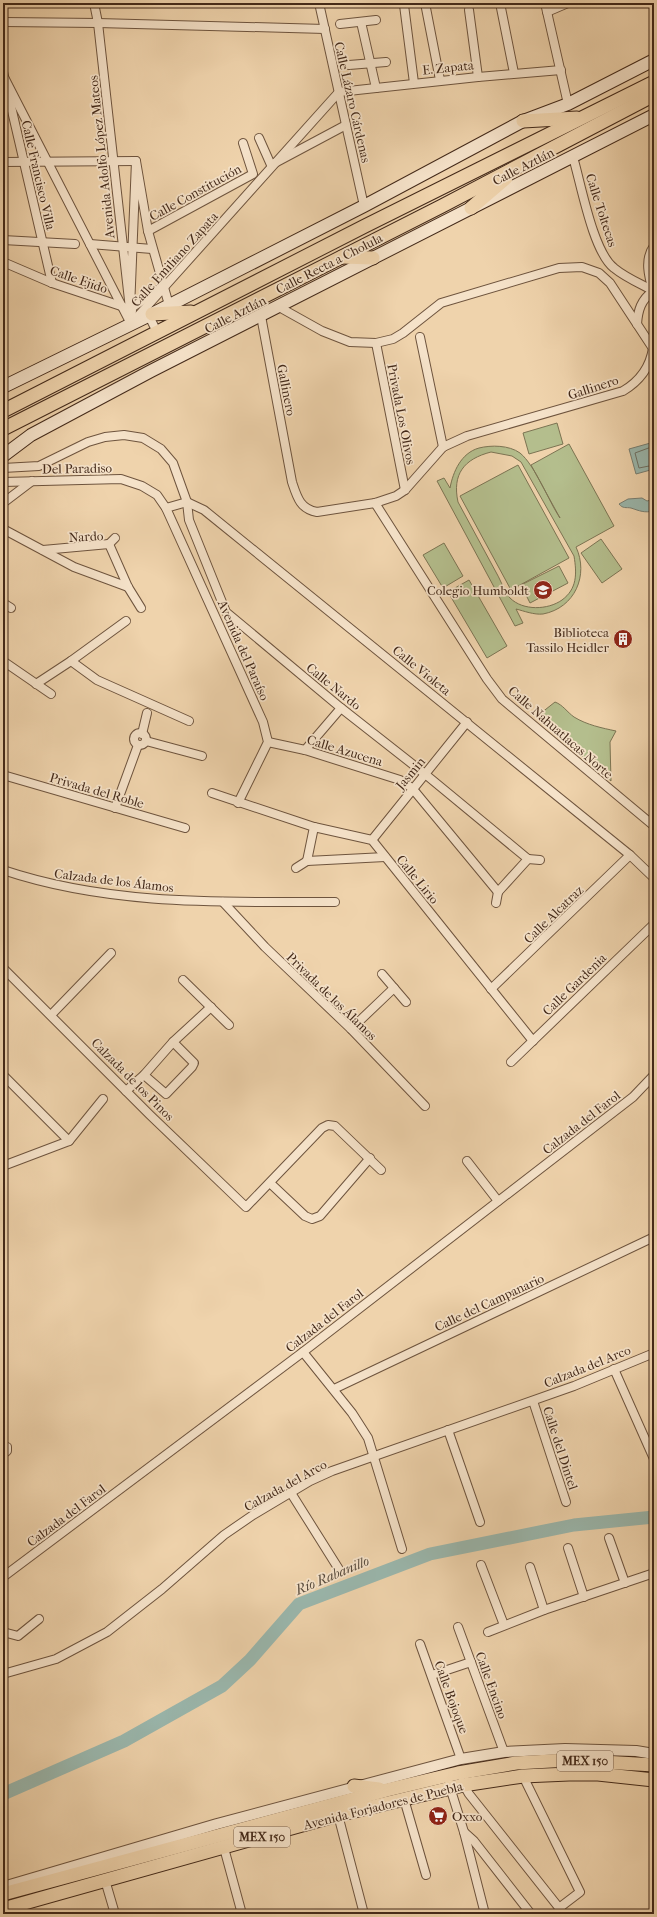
<svg xmlns="http://www.w3.org/2000/svg" width="657" height="1917" font-family="'IM FELL French Canon',serif">
	<rect width="100%" height="100%" fill="#efd3ac"/>
	<filter id="stains"><feTurbulence type="fractalNoise" baseFrequency=".005" numOctaves="4"/><feColorMatrix values="0 0 0 0 .2 0 0 0 0 .09 0 0 0 0 .02 0 0 0 .5 -.17"/></filter>
	<radialGradient id="worn" r=".72"><stop offset=".6" stop-color="#630" stop-opacity="0"/><stop offset="1" stop-color="#630" stop-opacity=".3"/></radialGradient>
	<g fill="#b4be8d" stroke="#7c7453" fill-rule="evenodd">
		<path d="M557,423L563,444L529,454L523,433Z"/>
		<path d="M569,444L614,526L576,547C589,575 575,608 543,614C534,615 524,611 516,609L523,623L515,626L437,481L444,478L450,488C453,472 461,453 479,448C491,445 509,445 520,453C535,465 549,502 560,518L531,465ZM491,452L512,456L521,462L574,556C577,574 577,589 562,600C548,610 523,611 510,598C505,593 501,581 497,574C484,550 471,526 458,502C452,474 464,459 491,452Z"/>
		<path d="M518,465L569,558L511,590L460,496Z"/>
		<path d="M601,539L622,569L602,583L581,553Z"/>
		<path d="M444,543L463,576L443,588L423,555Z"/>
		<path d="M559,566L568,583L530,603L521,585Z"/>
		<path d="M469,580L507,646L487,658L448,592Z"/>
		<path d="M555,702C563,705 567,712 574,717C587,725 602,728 616,731L610,742L611,781L536,717Z"/>
	</g>
	<g fill="#9ab7ad" stroke="#777e72">
		<path d="M654,442V469L636,474L629,449Z"/>
		<path d="M642,498L647,501L654,499V511C644,513 640,511 631,508C626,507 623,509 619,504L628,499Z"/>
	</g>
	<g fill="none" stroke-linecap="round" stroke-linejoin="round">
		<path stroke="#6e7063" stroke-width="1" d="M654,446L635,453L639,468L654,465"/>
		<path stroke="#9ab7ad" stroke-width="13" d="M3,1794L124,1741L222,1686L250,1660L299,1604L430,1554L574,1525L654,1517"/>
		<g stroke="#6e543e" stroke-width="10">
			<g id="minor">
				<path d="M94,3L98,23L130,309L131,324L132,310L130,309L136,161L148,231L169,305"/>
				<path d="M319,3L364,206"/>
				<path d="M425,3L440,80"/>
				<path d="M500,3L514,73"/>
				<path d="M545,3L568,104"/>
				<path d="M404,5L414,83"/>
				<path d="M469,10L478,77"/>
				<path d="M547,12L568,3"/>
				<path d="M3,22L98,23L325,29"/>
				<path d="M361,22L376,88"/>
				<path d="M340,24L376,20"/>
				<path d="M349,65L386,62"/>
				<path d="M3,72L52,283"/>
				<path d="M3,79H5L131,324L339,92L478,77L561,70"/>
				<path d="M259,138L271,165L346,125"/>
				<path d="M573,157C581,184 593,252 614,268C626,278 641,284 654,291"/>
				<path d="M3,162L136,161"/>
				<path d="M148,231L253,174L243,143"/>
				<path d="M3,240L75,244"/>
				<path d="M90,244L152,249"/>
				<path d="M3,262L52,283L124,307"/>
				<path d="M653,291C649,277 644,259 654,246"/>
				<path d="M279,307L322,331L350,342L376,343L393,339L403,333L441,303L559,268L582,267L599,273L610,283L654,350"/>
				<path d="M130,309L159,289"/>
				<path d="M145,314L149,316L157,332"/>
				<path d="M261,316L292,482C297,497 300,509 317,512L375,503L396,496L405,490L443,447L467,436L623,391C640,381 650,368 653,348"/>
				<path d="M637,324C638,310 641,300 653,291"/>
				<path d="M420,337L443,447"/>
				<path d="M376,343L405,490"/>
				<path d="M3,468L39,466L88,442L105,437L124,435L143,438L161,449L173,463L187,502L189,520L226,612L341,708L425,774L528,859"/>
				<path d="M3,482L121,479L142,486L157,495L166,508L263,722L268,742L238,803"/>
				<path d="M3,503L32,481"/>
				<path d="M375,503L487,679L502,699L654,826"/>
				<path d="M166,508L187,502L204,510L630,855L654,878"/>
				<path d="M3,529L74,567L128,587"/>
				<path d="M109,544L128,587L141,608"/>
				<path d="M109,544L115,538"/>
				<path d="M43,550L109,544"/>
				<path d="M3,603L11,608"/>
				<path d="M3,661L51,694"/>
				<path d="M71,661L97,680L189,721"/>
				<path d="M36,684L71,661L126,621"/>
				<circle cx="140" cy="739" r="6"/>
				<path d="M142,734L147,713"/>
				<path d="M146,741L202,756"/>
				<path d="M268,742L305,750L400,780L412,788L498,892"/>
				<path d="M305,750L341,708"/>
				<path d="M3,775L185,828"/>
				<path d="M212,793L314,827L372,840L533,1041"/>
				<path d="M115,808L138,745"/>
				<path d="M372,840L467,722"/>
				<path d="M528,859L540,860"/>
				<path d="M307,861L385,857"/>
				<path d="M307,861L314,827"/>
				<path d="M296,868L307,861"/>
				<path d="M3,870C110,906 224,902 335,902"/>
				<path d="M498,892L528,859"/>
				<path d="M223,902L265,947L351,1029L425,1106"/>
				<path d="M496,903L498,892"/>
				<path d="M3,968L150,1115L246,1207L322,1128L328,1125L335,1126L381,1170"/>
				<path d="M382,974L406,1002"/>
				<path d="M183,980L229,1025"/>
				<path d="M491,989L630,855"/>
				<path d="M51,1015L111,953"/>
				<path d="M351,1029L394,988"/>
				<path d="M511,1062L654,924"/>
				<path d="M3,1075L69,1141"/>
				<path d="M144,1075L166,1094L192,1067L194,1063L173,1042"/>
				<path d="M126,1091L144,1075L173,1042L211,1007"/>
				<path d="M467,1161L498,1201"/>
				<path d="M3,1166L69,1141L103,1099"/>
				<path d="M270,1183L305,1216L312,1219L320,1216L370,1158"/>
				<path d="M303,1352L352,1413L368,1438L402,1549"/>
				<path d="M614,1369L654,1459"/>
				<path d="M334,1389L654,1237"/>
				<path d="M533,1401L566,1502"/>
				<path d="M448,1430L480,1522"/>
				<path d="M3,1446L7,1447V1451L3,1454"/>
				<path d="M291,1493L340,1571"/>
				<path d="M609,1538L625,1583"/>
				<path d="M568,1548L584,1597"/>
				<path d="M481,1565L504,1625"/>
				<path d="M530,1567L544,1610"/>
				<path d="M3,1577L303,1352L633,1097L654,1075"/>
				<path d="M458,1627L504,1752"/>
				<path d="M3,1632L18,1636L39,1619"/>
				<path d="M488,1632L544,1610L654,1573"/>
				<path d="M420,1644L461,1759"/>
				<path d="M3,1674L56,1659L107,1632L162,1589L224,1535L253,1515L310,1481L332,1471L574,1386L654,1353"/>
				<path d="M432,1675L471,1662"/>
				<path d="M523,1776L580,1892L559,1908"/>
				<path d="M462,1782L469,1794L564,1914"/>
				<path d="M449,1784L464,1832L485,1914"/>
				<path d="M404,1799L426,1875"/>
				<path d="M338,1815L364,1914"/>
				<path d="M464,1832L474,1841L531,1914"/>
				<path d="M224,1848L242,1914"/>
				<path d="M105,1880L115,1914"/>
			</g>
		</g>
		<g stroke="#6e543e" stroke-width="12">
			<path id="tertiary" d="M3,1887L217,1824L461,1759L504,1752L565,1749L636,1751L654,1754"/>
		</g>
		<g stroke="#432919" stroke-width="14">
			<g id="secondary">
				<path d="M3,387L152,314L364,206L523,121L568,104L654,60"/>
				<path d="M3,456L31,435L151,371L654,115"/>
			</g>
		</g>
		<g stroke="#432919" stroke-width="15">
			<g id="primary">
				<path d="M523,121L577,118"/>
				<path d="M471,208L506,178"/>
				<path d="M342,257L373,258"/>
				<path d="M152,314L191,312"/>
				<path d="M3,411L365,226L654,82"/>
				<path d="M3,429L442,206L654,95"/>
				<path d="M354,1786L379,1789"/>
				<path d="M3,1894L387,1790L458,1773L516,1763L568,1760L654,1765"/>
				<path d="M3,1909L338,1815L463,1785L523,1776L569,1774H598L654,1780"/>
			</g>
		</g>
		<use href="#minor" stroke="#f5e2c9" stroke-width="8"/>
		<use href="#tertiary" stroke="#f5e2c9" stroke-width="10"/>
		<use href="#secondary" stroke="#f5e2c9" stroke-width="12"/>
		<use href="#primary" stroke="#efd3ac" stroke-width="13"/>
	</g>
	<defs>
		<g id="school-disc" transform="scale(1)"><circle r="9.5" fill="#8f2418" stroke="#f5e2c9"/><path d="M0-5L7-2L0 1L-7-2ZM-4 1L0 2.5L4 1V4Q0 6-4 4Z" fill="#fff"/></g>
		<g id="building-disc" transform="scale(1)"><circle r="9.5" fill="#8f2418" stroke="#f5e2c9"/><path d="M-4-6H4V6H1V3H-1V6H-4ZM-2.5-4.3h1.7v1.8h-1.7ZM.8-4.3h1.7v1.8H.8ZM-2.5-1h1.7V.8h-1.7ZM.8-1h1.7V.8H.8Z" fill="#fff"/></g>
		<g id="supermarket-disc" transform="scale(1)"><circle r="9.5" fill="#8f2418" stroke="#f5e2c9"/><path d="M-6-5.5h2.5l.6 2H6L4.5 2H-2.5L-4.4-4H-6ZM-1.5 3.2a1.3 1.3 0 1 0 .1 0ZM3 3.2a1.3 1.3 0 1 0 .1 0Z" fill="#fff"/></g>
	</defs>
	<g fill-rule="evenodd">
		<use href="#school-disc" x="543" y="590"/>
		<use href="#building-disc" x="623" y="639"/>
		<use href="#supermarket-disc" x="438" y="1816"/>
	</g>
	<g text-anchor="middle" stroke-width="3.5" stroke-linejoin="round" paint-order="stroke">
		<g fill="#f5e2c9" stroke="#78604e" stroke-width="1">
			<rect x="557" y="1751" width="56" height="20" rx="3"/>
			<rect x="234" y="1827" width="56" height="20" rx="3"/>
		</g>
		<g font-size="12" font-weight="bold" fill="#432919">
			<text x="585" y="1765">MEX 150</text>
			<text x="262" y="1841">MEX 150</text>
		</g>
		<g font-size="13" fill="#432919" stroke="#f5e2c9">
			<text transform="translate(448 67) rotate(-6)" y="5">E. Zapata</text>
			<text transform="translate(353 102) rotate(77)" y="5">Calle Lázaro Cárdenas</text>
			<text transform="translate(101 157) rotate(-96)" y="5">Avenida Adolfo López Mateos</text>
			<text transform="translate(523 166) rotate(-27)" y="5">Calle Aztlán</text>
			<text transform="translate(39 175) rotate(77)" y="5">Calle Francisco Villa</text>
			<text transform="translate(195 192) rotate(-29)" y="5">Calle Constitución</text>
			<text transform="translate(602 210) rotate(72)" y="5">Calle Toltecas</text>
			<text transform="translate(174 259) rotate(-48)" y="5">Calle Emiliano Zapata</text>
			<text transform="translate(329 263) rotate(-27)" y="5">Calle Recta a Cholula</text>
			<text transform="translate(79 279) rotate(19)" y="5">Calle Ejido</text>
			<text transform="translate(235 314) rotate(-27)" y="5">Calle Aztlán</text>
			<text transform="translate(593 387) rotate(-18)" y="5">Gallinero</text>
			<text transform="translate(287 390) rotate(79)" y="5">Gallinero</text>
			<text transform="translate(402 414) rotate(79)" y="5">Privada Los Olivos</text>
			<text transform="translate(77 468) rotate(-1)" y="5">Del Paradiso</text>
			<text transform="translate(86 536) rotate(-3)" y="5">Nardo</text>
			<text transform="translate(244 650) rotate(66)" y="5">Avenida del Paraíso</text>
			<text transform="translate(422 670) rotate(39)" y="5">Calle Violeta</text>
			<text transform="translate(334 686) rotate(39)" y="5">Calle Nardo</text>
			<text transform="translate(561 732) rotate(41)" y="5">Calle Nahuatlacas Norte</text>
			<text transform="translate(345 750) rotate(17)" y="5">Calle Azucena</text>
			<text transform="translate(410 773) rotate(-50)" y="5">Jasmin</text>
			<text transform="translate(97 790) rotate(16)" y="5">Privada del Roble</text>
			<text transform="translate(418 879) rotate(51)" y="5">Calle Lirio</text>
			<text transform="translate(114 880) rotate(7)" y="5">Calzada de los Álamos</text>
			<text transform="translate(553 914) rotate(-44)" y="5">Calle Alcatraz</text>
			<text transform="translate(574 984) rotate(-44)" y="5">Calle Gardenia</text>
			<text transform="translate(332 996) rotate(44)" y="5">Privada de los Álamos</text>
			<text transform="translate(133 1079) rotate(45)" y="5">Calzada de los Pinos</text>
			<text transform="translate(581 1122) rotate(-38)" y="5">Calzada del Farol</text>
			<text transform="translate(489 1302) rotate(-25)" y="5">Calle del Campanario</text>
			<text transform="translate(324 1320) rotate(-38)" y="5">Calzada del Farol</text>
			<text transform="translate(587 1366) rotate(-22)" y="5">Calzada del Arco</text>
			<text transform="translate(561 1448) rotate(72)" y="5">Calle del Dintel</text>
			<text transform="translate(285 1485) rotate(-29)" y="5">Calzada del Arco</text>
			<text transform="translate(66 1515) rotate(-37)" y="5">Calzada del Farol</text>
			<text transform="translate(492 1685) rotate(70)" y="5">Calle Encino</text>
			<text transform="translate(452 1697) rotate(70)" y="5">Calle Bojoque</text>
			<text transform="translate(383 1805) rotate(-14)" y="5">Avenida Forjadores de Puebla</text>
		</g>
		<g font-size="13" fill="#432919" stroke="#f5e2c9" text-anchor="end">
			<text x="529" y="595">Colegio Humboldt</text>
			<text x="609" y="637">Biblioteca<tspan x="609" dy="15">Tassilo Heidler</tspan></text>
			<text x="452" y="1821" text-anchor="start">Oxxo</text>
		</g>
		<g font-size="14" font-style="italic" fill="#594c3e" stroke="#f5e2c9">
			<text transform="translate(332 1575) rotate(-23)" y="5">Río Rabanillo</text>
		</g>
	</g>
	<rect width="657" height="1917" fill="none" stroke="#efd3ac" stroke-width="16"/>
	<rect x="4" y="4" width="649" height="1909" fill="none" stroke="#432919" stroke-width="2"/>
	<rect x="8" y="8" width="641" height="1901" fill="none" stroke="#432919"/>
	<rect width="100%" height="100%" filter="url(#stains)"/>
	<rect width="100%" height="100%" fill="url(#worn)"/>
</svg>
